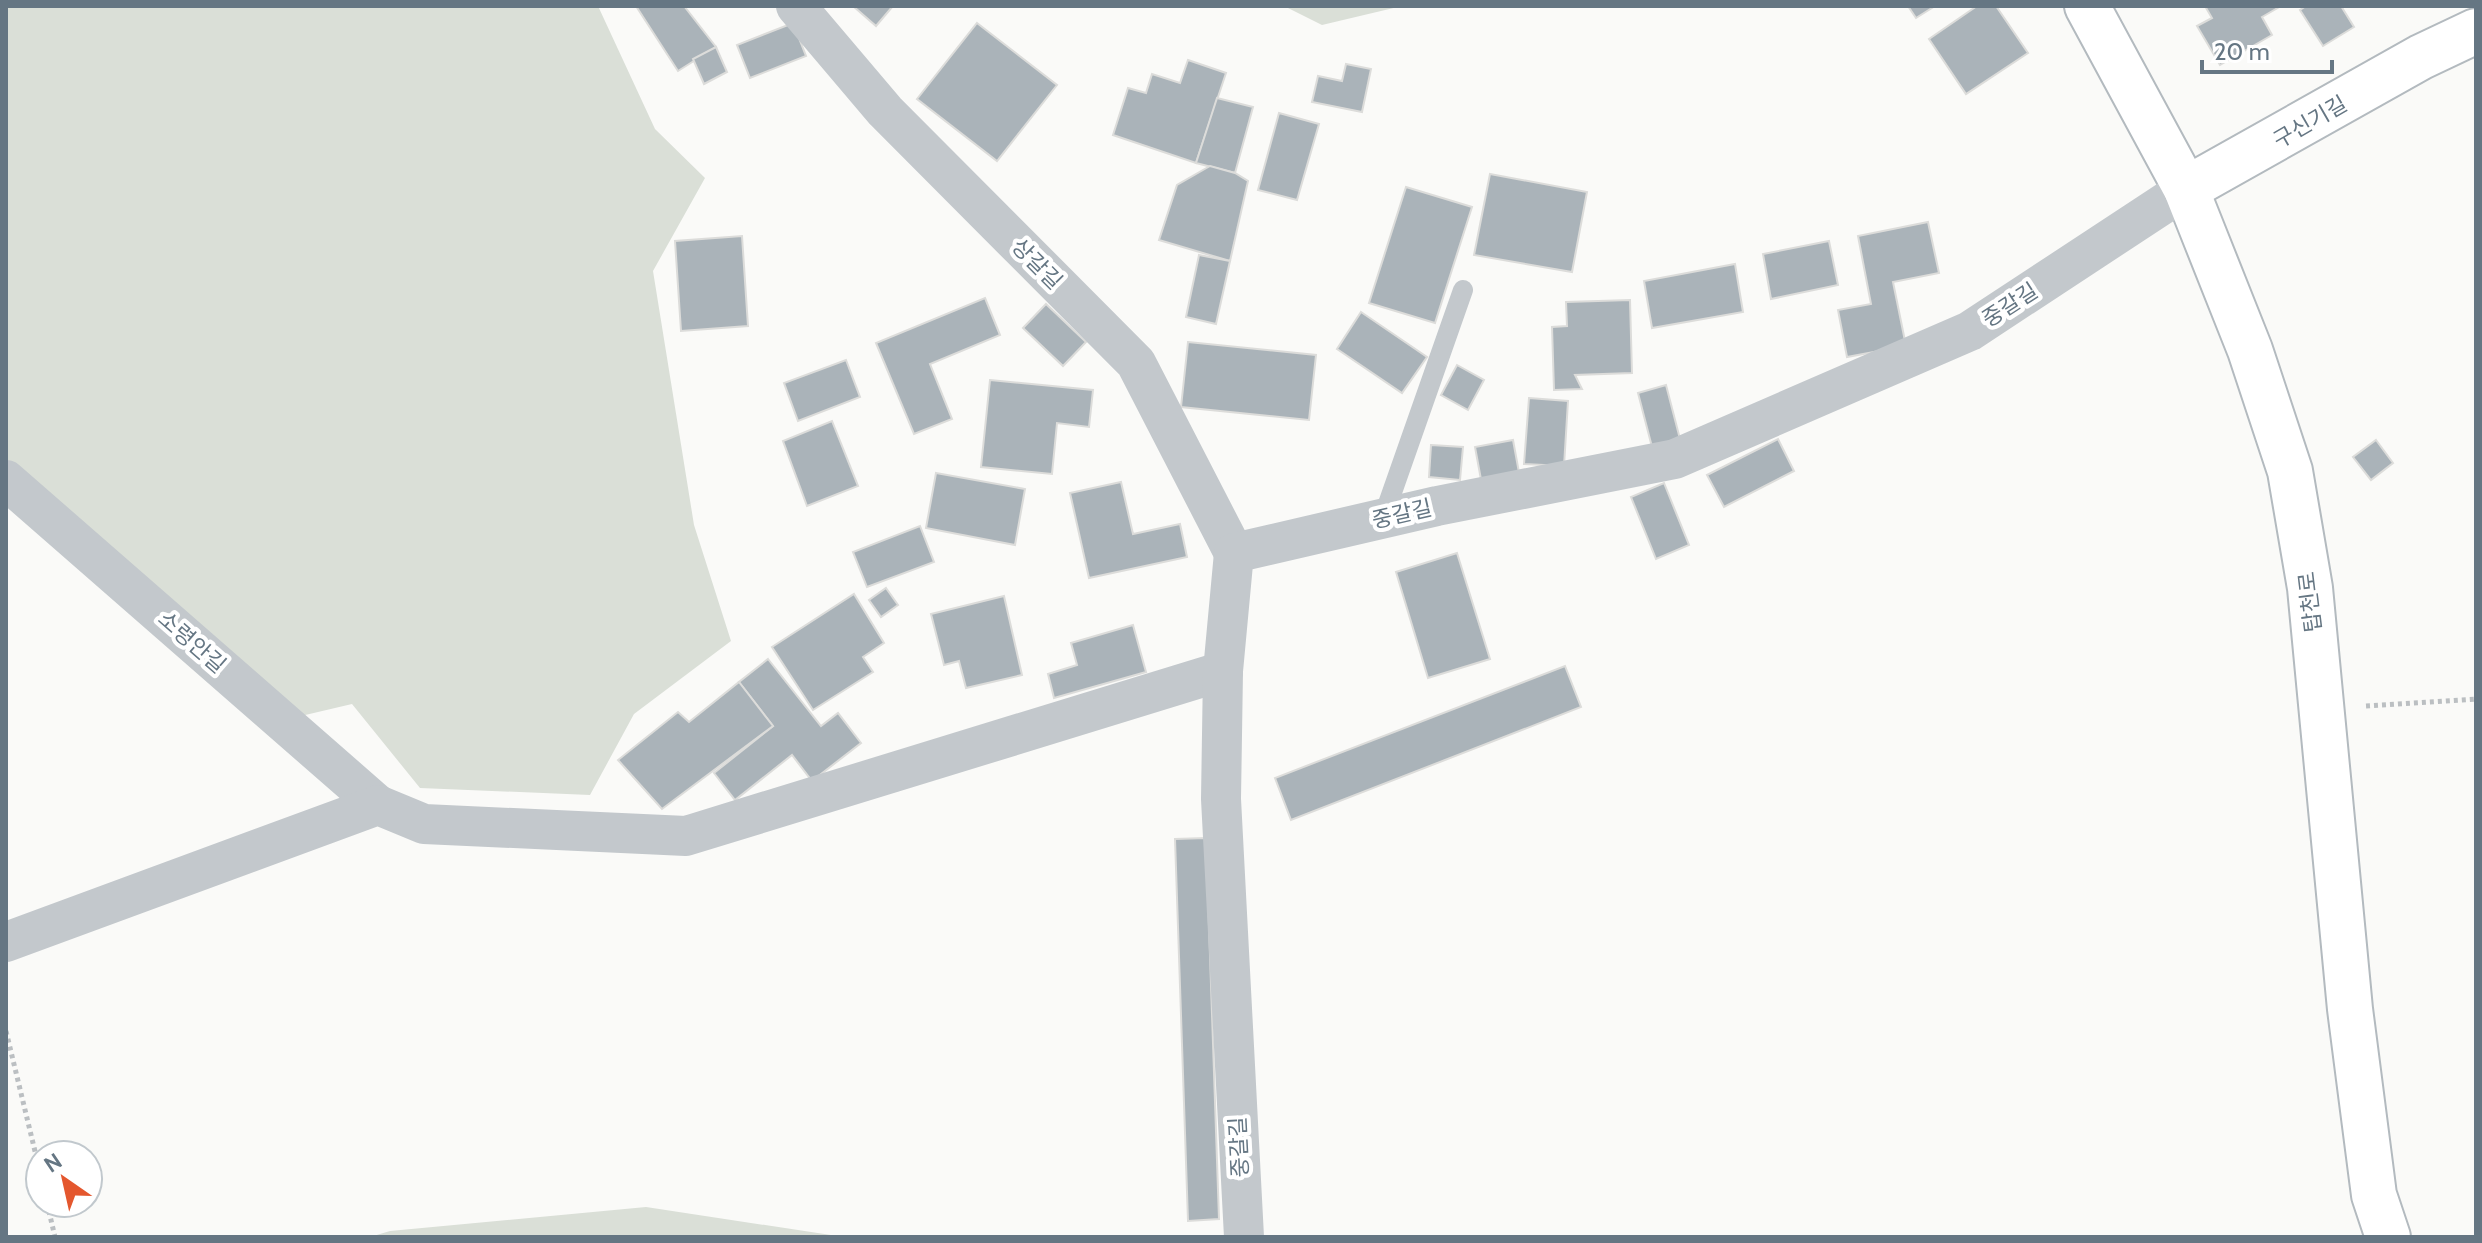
<svg xmlns="http://www.w3.org/2000/svg" width="2482" height="1243" viewBox="0 0 2482 1243" font-family="Cabin,'Noto Sans KR',sans-serif">
	<style>
		.green { fill: #dadfd7 }
		.building { fill: #aab3b9; stroke: #dcdcda; stroke-width: 2 }
		.lines { fill: none; stroke-linecap: round; stroke-linejoin: round }
		.secondary-casing { stroke: #b3babf; stroke-width: 48 }
		.path { stroke: #bbbfc2; stroke-width: 5; stroke-dasharray: 4 4; stroke-linecap: butt }
		.lane { stroke: #c3c8cc; stroke-width: 20 }
		.street { stroke: #c3c8cc; stroke-width: 40 }
		.secondary { stroke: #fff; stroke-width: 44 }
		.labels { text-anchor: middle; dominant-baseline: central; stroke-width: 8; stroke-linejoin: round; paint-order: stroke }
		.street-label { font-size: 22px; fill: #657683; stroke: #fff }
	</style>
	<rect width="100%" height="100%" fill="#fafaf8"/>
	<g class="green">
		<polygon points="6,6 598,6 655,129 705,178 653,271 694,525 731,641 634,714 590,795 420,788 352,704 301,716 6,490"/>
		<polygon points="1284,6 1402,6 1322,25"/>
		<polygon points="646,1207 844,1237 370,1237 390,1231"/>
	</g>
	<g class="building">
		<polygon points="636,6 684,6 716,47 678,71"/>
		<polygon points="853,6 893,6 876,26"/>
		<polygon points="1908,6 1935,6 1916,18"/>
		<polygon points="1977,6 1996,6 2028,53 1966,94 1929,39"/>
		<polygon points="2205,6 2281,6 2262,17 2272,35 2220,65 2197,26 2212,18"/>
		<polygon points="2306,6 2341,6 2354,27 2323,46 2300,10"/>
		<polygon points="793,23 806,56 750,78 737,45"/>
		<polygon points="977,23 1057,85 997,161 917,99"/>
		<polygon points="716,47 727,72 704,84 693,59"/>
		<polygon points="1188,60 1226,73 1196,163 1113,135 1128,88 1146,93 1152,74 1180,83"/>
		<polygon points="1346,64 1371,69 1362,112 1312,102 1318,76 1342,81"/>
		<polygon points="1217,98 1253,107 1235,173 1196,163"/>
		<polygon points="1279,113 1319,124 1297,200 1258,190"/>
		<polygon points="1210,166 1235,173 1248,181 1230,261 1159,240 1177,185"/>
		<polygon points="1490,174 1587,192 1572,272 1474,255"/>
		<polygon points="1406,187 1472,207 1435,323 1369,303"/>
		<polygon points="1928,222 1939,273 1893,282 1906,346 1847,357 1838,310 1871,304 1858,236"/>
		<polygon points="742,236 748,326 681,331 675,241"/>
		<polygon points="1829,241 1838,285 1771,299 1763,254"/>
		<polygon points="1199,255 1230,261 1216,324 1186,317"/>
		<polygon points="1735,264 1743,312 1652,328 1644,281"/>
		<polygon points="985,298 1000,335 930,364 952,419 914,434 876,343"/>
		<polygon points="1630,300 1632,373 1575,375 1582,389 1554,390 1552,327 1567,326 1566,302"/>
		<polygon points="1046,304 1086,342 1063,366 1023,328"/>
		<polygon points="1361,312 1427,357 1402,393 1337,349"/>
		<polygon points="1188,342 1316,355 1309,420 1181,407"/>
		<polygon points="846,360 860,397 798,421 784,383"/>
		<polygon points="1457,365 1484,380 1468,410 1441,395"/>
		<polygon points="990,380 1093,390 1089,427 1057,423 1052,474 981,467"/>
		<polygon points="1666,385 1680,439 1652,447 1638,393"/>
		<polygon points="1529,398 1568,401 1564,466 1524,464"/>
		<polygon points="832,421 858,486 807,506 783,441"/>
		<polygon points="1778,439 1794,471 1724,507 1707,475"/>
		<polygon points="1513,440 1520,478 1482,485 1475,447"/>
		<polygon points="2376,440 2393,463 2371,480 2353,457"/>
		<polygon points="1431,445 1463,447 1460,480 1429,477"/>
		<polygon points="936,473 1025,489 1015,545 926,528"/>
		<polygon points="1121,482 1133,534 1180,524 1187,557 1089,578 1070,493"/>
		<polygon points="1664,483 1689,545 1656,559 1631,497"/>
		<polygon points="920,526 934,562 867,587 853,552"/>
		<polygon points="1457,553 1490,659 1428,678 1396,572"/>
		<polygon points="886,588 898,605 881,617 869,600"/>
		<polygon points="854,594 884,643 863,657 873,672 813,710 772,647"/>
		<polygon points="1004,596 1022,675 966,688 959,661 944,665 931,614"/>
		<polygon points="1133,625 1146,672 1054,698 1048,674 1077,665 1071,643"/>
		<polygon points="768,659 821,726 838,713 861,743 812,781 792,755 735,800 714,773 773,726 739,682"/>
		<polygon points="1565,666 1581,707 1291,820 1275,778"/>
		<polygon points="739,682 773,726 662,809 618,760 678,712 689,722"/>
		<polygon points="1206,838 1219,1219 1188,1221 1175,839"/>
	</g>
	<g class="lines">
		<defs>
			<g id="secondary">
				<polyline points="2087,6 2186,189 2250,350 2290,471 2310,588 2350,1009 2374,1195 2388,1237"/>
				<polyline points="2186,189 2421,57 2476,31"/>
			</g>
		</defs>
		<use href="#secondary" class="secondary-casing"/>
		<g class="path">
			<polyline points="2366,706 2476,699"/>
			<polyline points="6,1031 40,1172"/>
			<polyline points="47,1203 55,1237"/>
		</g>
		<polyline class="lane" points="1383,518 1463,290"/>
		<g class="street">
			<polyline points="796,6 885,111 1136,363 1234,553"/>
			<polyline points="6,480 378,805"/>
			<polyline points="6,942 378,805 424,824 686,836 1223,671"/>
			<polyline points="1244,1237 1221,799 1223,671 1234,553 1437,506 1675,459 1970,331 2186,189"/>
		</g>
		<use href="#secondary" class="secondary"/>
	</g>
	<g class="labels">
		<g class="street-label">
			<text transform="translate(2310 122) rotate(-30)">구신기길</text>
			<text transform="translate(1037 264) rotate(45)">상갈길</text>
			<text transform="translate(2010 305) rotate(-33)">중갈길</text>
			<text transform="translate(1402 514) rotate(-13)">중갈길</text>
			<text transform="translate(2310 602) rotate(-97)">탑천로</text>
			<text transform="translate(192 642) rotate(41)">소령안길</text>
			<text transform="translate(1239 1147) rotate(-93)">중갈길</text>
		</g>
	</g>
	<rect width="2482" height="1243" fill="none" stroke="#657683" stroke-width="16"/>
	<g transform="translate(64 1179) rotate(326)"><circle r="38" fill="#ffffff" stroke="#c1c8cd" stroke-width="2"/>
	<path d="M0-6L14 30L0 20L-14 30Z" fill="#e4572e"/>
	<text y="-12" font-size="22" font-weight="bold" text-anchor="middle" fill="#657683">N</text>
	</g>
	<path d="M2202 60v12h130v-12" fill="none" stroke="#657683" stroke-width="4"/>
	<text x="2214" y="60" font-size="24" fill="#657683" stroke="#ffffff" stroke-width="6" paint-order="stroke">20 m</text>
</svg>
